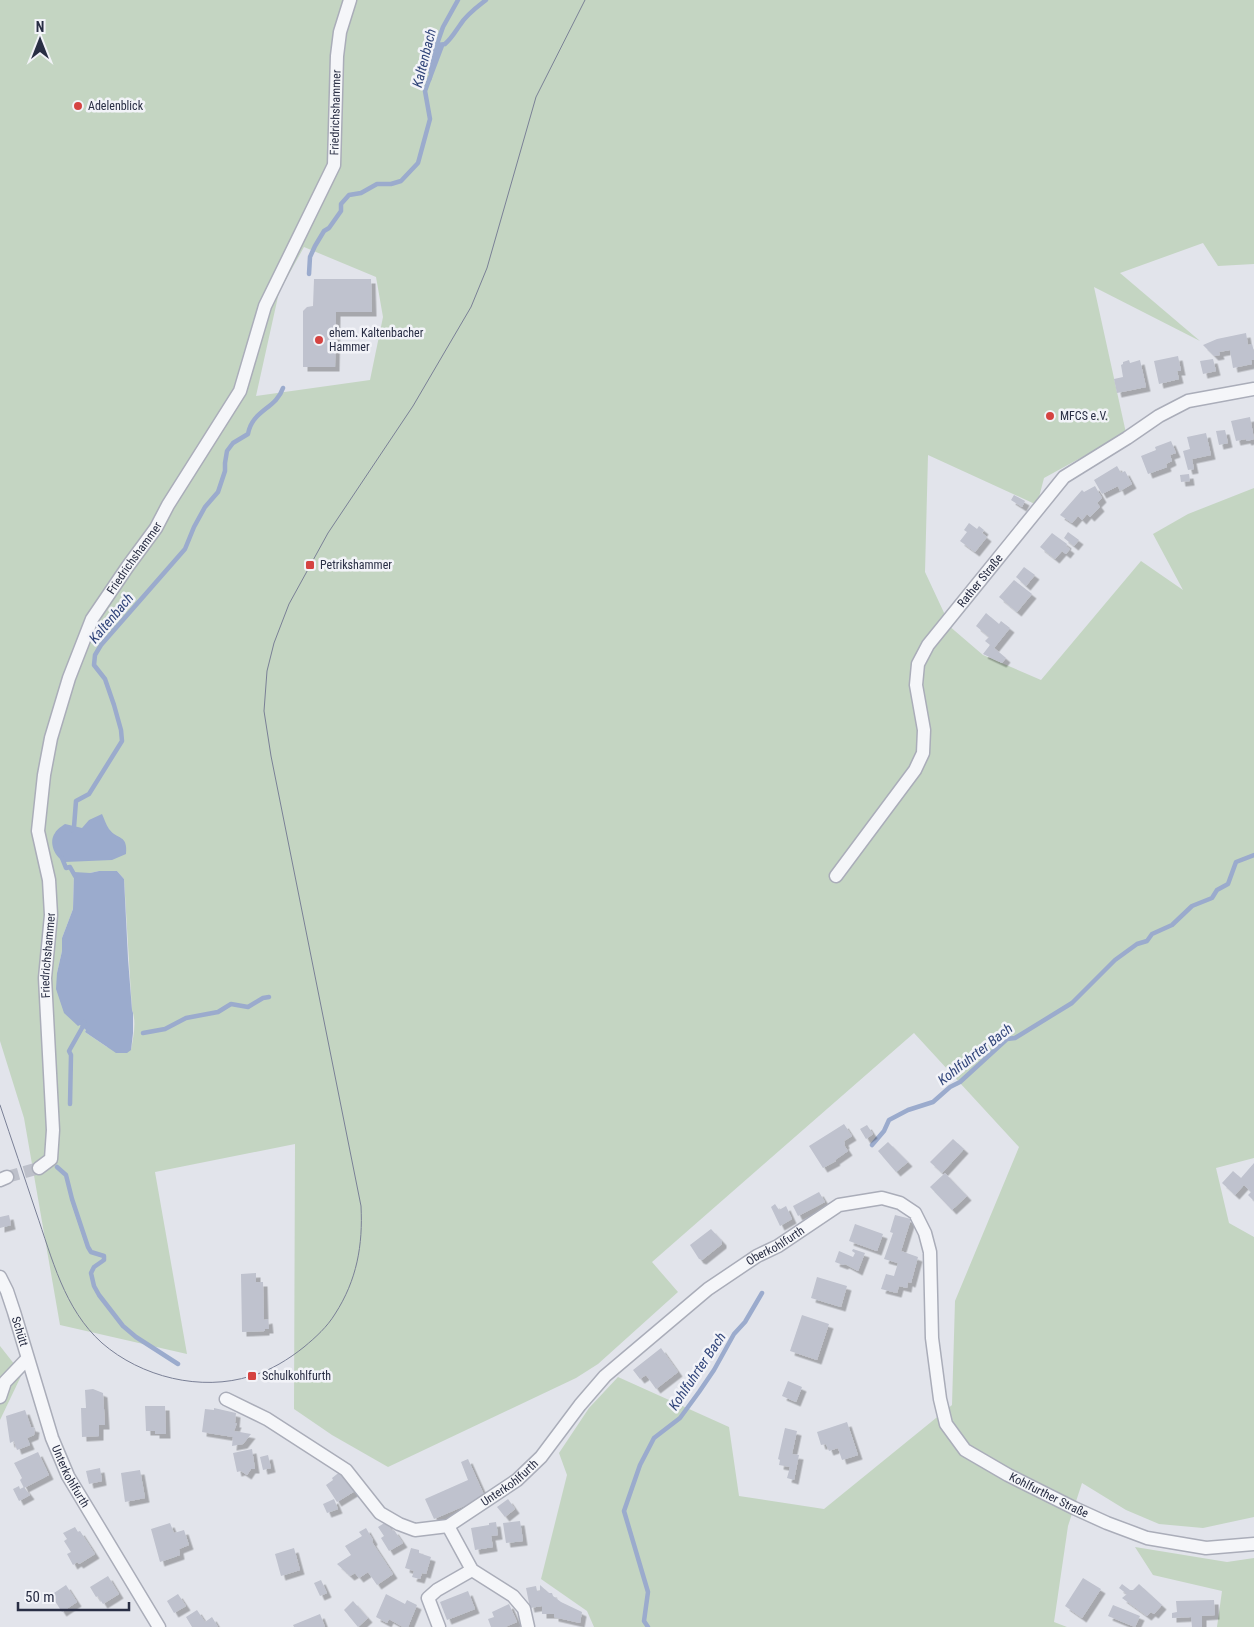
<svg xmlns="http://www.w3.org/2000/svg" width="1254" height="1627" viewBox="0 0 1254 1627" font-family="'Roboto Condensed',sans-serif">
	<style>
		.green { fill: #c4d5c2; fill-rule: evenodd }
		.water { fill: #9babcd }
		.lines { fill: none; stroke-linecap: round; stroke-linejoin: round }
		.stream { stroke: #9babcd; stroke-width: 4.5 }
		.building { fill: #bfc2ce; filter: url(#shadow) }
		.street-tunnel { stroke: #bdc0ca; stroke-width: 12; stroke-dasharray: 12 6; stroke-linecap: butt }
		.street-casing { stroke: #aaadb9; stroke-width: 15 }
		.street { stroke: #f5f6f9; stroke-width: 12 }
		.tram { stroke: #7a8096; stroke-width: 1 }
		.poi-dot { fill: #d54341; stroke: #f2f3f8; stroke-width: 2 }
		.labels { text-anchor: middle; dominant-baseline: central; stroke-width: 5; stroke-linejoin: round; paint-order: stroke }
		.poi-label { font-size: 12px; fill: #292e44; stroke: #f2f3f8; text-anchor: start }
		.street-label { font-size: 12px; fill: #292e44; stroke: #f2f3f8 }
		.water-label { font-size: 14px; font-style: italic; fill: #31457a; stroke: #f2f3f8 }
	</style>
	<defs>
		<filter id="shadow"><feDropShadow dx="4.5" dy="4.5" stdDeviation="0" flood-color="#0004"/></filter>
	</defs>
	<rect width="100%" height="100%" fill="#e2e4eb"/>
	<g class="green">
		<path d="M0 0H1254V264L1218 266 1203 243 1120 273 1200 341 1094 287 1126 433 1044 478 1037 505 928 455 925 572 946 617 948 625 983 655 1041 680 1141 561 1183 590 1153 534 1188 514 1254 488V1158L1216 1168 1229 1223 1254 1237V1517L1203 1528 1159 1524 1126 1510 1082 1483 1068 1526 1054 1622 1067 1627H594L587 1611 541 1579 567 1475 559 1453 589 1408 618 1377 729 1427 739 1496 824 1509 952 1405 955 1301 1019 1147 914 1033 652 1262 678 1292 598 1364 576 1378 388 1467 332 1435 294 1409 295 1144 155 1172 187 1354 60 1325 24 1118 0 1041ZM304 247 376 277 383 317 370 380 256 396 279 292ZM99 871H117L124 879 132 1010C137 1022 133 1038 131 1050L107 1047 85 1032 86 1030 80 1025 57 973 62 951V938L73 909 74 873H90Z"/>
		<polygon points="0,1346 22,1374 0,1420"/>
		<polygon points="1135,1547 1227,1562 1254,1558 1254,1627 1217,1627 1222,1591 1153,1575"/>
	</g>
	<g class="water">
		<polygon points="444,42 445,44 431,81 428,83 429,75 427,65 433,43"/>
		<path d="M102 814C104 818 106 825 109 829 117 840 128 834 126 854L112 860 65 862C55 858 48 842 55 833 57 829 62 826 65 824L82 828 89 820Z"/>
		<polygon points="99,871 117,871 124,879 128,959 132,1010 133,1013 133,1033 131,1050 127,1053 116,1053 85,1032 86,1030 80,1025 78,1026 64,1013 56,989 57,973 62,951 62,938 73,909 74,872 90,873"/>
	</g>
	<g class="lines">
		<g class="stream">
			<path d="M445 44C452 38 455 32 460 25 466 15 477 7 486 0"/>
			<polyline points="436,47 443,27 458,0"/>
			<polyline points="309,274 310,257 315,246 324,231 329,228 341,211 341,204 349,195 361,193 377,184 391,184 401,181 418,163 430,119 425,91 430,77"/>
			<path d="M72 830 74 827 76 801 89 794 122 741 121 730 114 705 105 679 94 665 95 655 101 645 185 549 194 527 205 507 218 492 225 471V463L227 451 233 443 248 434C252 410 276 409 283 388"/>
			<polyline points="62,858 66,868 70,867 75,876"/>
			<polyline points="143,1033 165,1029 186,1018 218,1012 231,1004 248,1007 263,998 269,997"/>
			<polyline points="70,1104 71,1055 69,1051 82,1028 84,1022"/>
			<polyline points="872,1145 884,1131 889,1120 908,1110 933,1102 950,1087 960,1082 1007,1039 1015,1038 1072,1003 1115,960 1137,944 1147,941 1152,934 1172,925 1192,906 1212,898 1217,890 1228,884 1236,862 1254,855"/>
			<polyline points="57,1167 66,1175 72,1199 88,1247 91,1252 104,1256 104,1260 94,1267 91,1273 94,1286 99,1295 123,1326 136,1337 178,1364"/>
			<polyline points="648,1627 644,1621 648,1592 624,1511 640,1465 654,1438 680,1418 699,1392 714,1370 734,1334 745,1322 762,1293"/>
		</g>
	</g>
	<g class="building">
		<polygon points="314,279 371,279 372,312 336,312 335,367 303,367 303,311 307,307 313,306"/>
		<polygon points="1246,333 1248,345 1252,344 1254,352 1254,360 1251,360 1252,364 1233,368 1230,350 1219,352 1220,355 1214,356 1203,345 1217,339"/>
		<polygon points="1178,356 1181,371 1177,371 1179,379 1159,384 1154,361"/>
		<polygon points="1213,359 1216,371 1203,374 1200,361"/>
		<polygon points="1129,360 1130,363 1140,360 1146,387 1117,393 1114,379 1123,377 1121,365 1123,364 1123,362"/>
		<polygon points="1250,417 1254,439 1247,441 1246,439 1236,441 1231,421"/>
		<polygon points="1225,430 1228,443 1219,445 1216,431"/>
		<polygon points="1206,433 1211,455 1192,459 1194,469 1188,470 1183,451 1190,449 1187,437"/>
		<polygon points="1171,441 1176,453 1170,455 1172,461 1166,464 1167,467 1148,474 1141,456 1156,450 1155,447"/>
		<polygon points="1117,466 1121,473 1125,471 1132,484 1120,491 1118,486 1102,494 1094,480"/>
		<polygon points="1189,474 1190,481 1181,482 1180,475"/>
		<polygon points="1095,486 1102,498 1097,503 1100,507 1090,517 1087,514 1082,520 1078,516 1072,523 1060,515 1082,490 1084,492"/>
		<polygon points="1014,495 1025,501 1022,507 1011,500"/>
		<polygon points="969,523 977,529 979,526 984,530 982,533 987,537 975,552 960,541 967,532 964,530"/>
		<polygon points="1068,532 1079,540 1074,546 1064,538"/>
		<polygon points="1052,533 1067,544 1066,546 1070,549 1066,554 1062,551 1055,559 1040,547"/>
		<polygon points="1024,567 1035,575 1026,586 1016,577"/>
		<polygon points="1014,580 1032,594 1017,612 999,597"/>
		<polygon points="986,613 999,624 1001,621 1010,628 994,648 1006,658 1002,663 983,654 990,645 985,641 989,637 976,626"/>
		<polygon points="844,1124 852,1136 844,1141 845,1144 844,1145 848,1151 835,1160 836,1161 823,1168 809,1146"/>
		<polygon points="867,1125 873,1134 866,1139 860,1129"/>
		<polygon points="953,1139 964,1149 942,1173 930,1162"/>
		<polygon points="888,1142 908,1162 896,1172 878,1151"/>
		<polygon points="1254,1163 1254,1201 1248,1195 1251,1192 1244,1185 1235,1195 1222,1183 1233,1171 1241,1178"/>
		<polygon points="945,1173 967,1196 952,1210 930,1187"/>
		<polygon points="819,1192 825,1202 798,1216 793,1206"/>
		<polygon points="775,1204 779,1210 786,1206 792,1219 780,1226 771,1207"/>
		<polygon points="9,1215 11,1225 0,1228 0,1217"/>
		<polygon points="895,1215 911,1219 901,1251 918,1257 911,1283 908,1282 907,1288 899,1286 897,1293 881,1289 886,1274 894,1276 898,1263 884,1259 893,1233 890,1232"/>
		<polygon points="855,1224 883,1234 877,1251 849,1241"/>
		<polygon points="711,1229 722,1241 722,1244 702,1260 699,1259 690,1245"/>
		<polygon points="853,1249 865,1253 858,1271 845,1264 843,1265 835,1262 839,1251 853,1257 855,1253 852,1251"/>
		<polygon points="256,1273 256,1282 263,1282 264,1320 268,1319 269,1329 265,1329 265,1331 242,1332 241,1274"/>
		<polygon points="817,1277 847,1286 841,1307 811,1298"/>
		<polygon points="802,1315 829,1324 817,1360 790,1351"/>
		<polygon points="661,1348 678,1372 656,1389 646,1375 640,1379 633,1370"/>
		<polygon points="788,1381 802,1387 796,1402 782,1396"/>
		<polygon points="93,1389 103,1393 105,1425 99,1425 99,1436 82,1437 81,1408 86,1408 85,1390"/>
		<polygon points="145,1406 165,1406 166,1434 155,1434 155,1431 146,1431"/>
		<polygon points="214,1408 236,1413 235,1423 237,1423 234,1431 251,1434 243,1444 232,1446 233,1437 202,1432 205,1409 214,1410"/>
		<polygon points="25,1410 31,1427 35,1428 34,1435 27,1438 30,1445 17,1450 14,1441 10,1443 6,1416"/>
		<polygon points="847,1422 858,1455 842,1460 838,1448 829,1451 826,1444 821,1445 817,1432"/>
		<polygon points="785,1428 797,1431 792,1454 799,1455 794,1480 787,1478 790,1467 779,1465 780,1460 778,1459"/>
		<polygon points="252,1449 255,1469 251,1469 247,1475 241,1471 237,1472 233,1453"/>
		<polygon points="38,1452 49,1475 24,1488 20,1480 22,1478 14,1463"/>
		<polygon points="268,1455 271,1468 263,1470 260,1457"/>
		<polygon points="468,1459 485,1497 434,1519 425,1499 468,1480 461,1462"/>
		<polygon points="100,1468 102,1481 89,1484 86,1471"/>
		<polygon points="140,1470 145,1498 125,1502 121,1473"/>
		<polygon points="341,1471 355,1491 337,1502 326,1485 333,1480 332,1478"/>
		<polygon points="19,1486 20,1489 24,1487 30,1495 19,1501 13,1489"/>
		<polygon points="334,1499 338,1509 327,1513 323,1504"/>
		<polygon points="508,1499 515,1509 505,1517 497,1507"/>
		<polygon points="520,1521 523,1541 506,1543 503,1523"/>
		<polygon points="386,1522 392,1531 394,1530 403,1543 389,1551 381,1538 384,1536 378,1527"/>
		<polygon points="496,1522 498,1535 491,1536 493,1547 475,1550 471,1528 489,1525 489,1523"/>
		<polygon points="170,1523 174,1533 184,1530 189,1545 179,1549 180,1555 160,1562 151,1529"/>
		<polygon points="75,1527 78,1532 80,1531 95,1554 79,1564 77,1562 73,1565 67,1554 71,1552 64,1541 67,1539 63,1533"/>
		<polygon points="366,1528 373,1540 372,1542 393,1574 377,1585 368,1572 359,1578 355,1573 350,1576 337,1564 351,1555 345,1546 362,1536 359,1532"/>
		<polygon points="294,1548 300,1570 281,1576 275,1554"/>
		<polygon points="411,1548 419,1550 419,1553 431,1557 426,1574 422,1573 420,1579 412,1577 414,1571 405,1568"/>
		<polygon points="108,1576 119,1594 103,1604 98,1596 96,1597 90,1587"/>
		<polygon points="1083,1578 1101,1589 1082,1618 1065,1606"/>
		<polygon points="321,1580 327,1593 320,1596 314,1583"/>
		<polygon points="1122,1584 1130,1590 1133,1590 1139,1584 1162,1605 1154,1614 1151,1612 1147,1616 1122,1598 1127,1594 1119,1588"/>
		<polygon points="66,1585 77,1602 62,1612 51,1595"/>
		<polygon points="540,1585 549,1593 552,1593 553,1596 561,1602 582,1612 580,1623 554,1617 554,1614 542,1614 542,1606 530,1608 526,1588 536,1586 537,1591 540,1591"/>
		<polygon points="468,1591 475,1609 447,1620 440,1602"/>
		<polygon points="178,1594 186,1606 174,1613 167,1601"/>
		<polygon points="386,1594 405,1604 407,1600 417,1605 408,1627 403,1627 389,1619 387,1623 376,1617"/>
		<polygon points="1214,1600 1215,1615 1202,1616 1202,1627 1192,1627 1191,1617 1172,1618 1172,1613 1177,1612 1176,1601"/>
		<polygon points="353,1601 368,1618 358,1627 344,1610"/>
		<polygon points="509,1604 517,1622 505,1627 491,1627 488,1619 494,1617 492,1612"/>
		<polygon points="1113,1605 1140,1616 1135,1627 1108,1616"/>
		<polygon points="197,1610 205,1622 212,1617 218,1627 192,1627 186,1617"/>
		<polygon points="320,1614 325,1627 294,1627 293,1625"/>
	</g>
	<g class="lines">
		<polyline class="street-tunnel" points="7,1177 39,1168"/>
		<defs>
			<g id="street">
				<path id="s1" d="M836 876 915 770 923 753 924 730 916 685 918 664 928 645 1064 477 1127 438 1159 416 1188 401 1254 389"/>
				<path id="s2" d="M39 1168 51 1159 53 1130 45 978 51 915 49 880 38 831 44 775 51 738 69 678 92 619 128 566 156 528 168 505 240 391 265 306 334 165 337 56 340 32 350 0"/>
				<polyline points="0,1180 7,1177"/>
				<path id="s3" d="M0 1277 7 1291 14 1312 52 1438 68 1476 159 1627"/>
				<polyline points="0,1397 5,1382 27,1359"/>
				<path id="s4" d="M226 1399 267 1419 346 1470 380 1513 399 1524 415 1530 448 1526 517 1480 541 1457 580 1405 605 1376 708 1289 757 1256 778 1246 839 1205 882 1198 900 1203 915 1213 925 1233 930 1252 932 1338 940 1399 946 1424 965 1450 1008 1475 1074 1508 1107 1523 1147 1538 1206 1548 1254 1544"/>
				<polyline points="448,1526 472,1570 513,1596 524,1609 528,1627"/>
				<polyline points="439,1627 428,1598 437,1590 472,1570"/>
			</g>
		</defs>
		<use href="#street" class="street-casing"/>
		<use href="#street" class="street"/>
		<path class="tram" d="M0 1105C12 1141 24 1176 36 1212 52 1258 64 1309 102 1343 141 1377 201 1392 251 1376 270 1371 289 1359 304 1347 316 1337 327 1327 335 1314 357 1280 363 1245 361 1206L271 756 264 711 267 671 274 643 289 604 328 533 413 406 471 307 487 268 536 97 585 0"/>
	</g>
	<g class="poi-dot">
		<circle cx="78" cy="106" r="5"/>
		<circle cx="319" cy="340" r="5"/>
		<circle cx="1050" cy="416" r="5"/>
		<rect x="305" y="560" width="10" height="10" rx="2.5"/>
		<rect x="247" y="1371" width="10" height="10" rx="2.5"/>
	</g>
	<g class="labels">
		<g class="poi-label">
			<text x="88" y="106">Adelenblick</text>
			<text x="329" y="333">ehem. Kaltenbacher<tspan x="329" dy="14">Hammer</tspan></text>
			<text x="1060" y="416">MFCS e.V.</text>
			<text x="320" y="565">Petrikshammer</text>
			<text x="262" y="1376">Schulkohlfurth</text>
		</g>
		<g class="street-label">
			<text stroke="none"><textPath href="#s2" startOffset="1135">Friedrichshammer</textPath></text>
			<text stroke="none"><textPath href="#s2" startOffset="639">Friedrichshammer</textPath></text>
			<text stroke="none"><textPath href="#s1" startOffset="345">Rather Straße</textPath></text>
			<text stroke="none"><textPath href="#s2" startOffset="219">Friedrichshammer</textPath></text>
			<text stroke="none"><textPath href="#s4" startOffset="701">Oberkohlfurth</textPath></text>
			<text stroke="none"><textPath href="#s3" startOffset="58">Schütt</textPath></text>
			<text stroke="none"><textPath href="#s3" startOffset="212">Unterkohlfurth</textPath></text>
			<text stroke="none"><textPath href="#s4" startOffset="342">Unterkohlfurth</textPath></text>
			<text stroke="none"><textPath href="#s4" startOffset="1200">Kohlfurther Straße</textPath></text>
		</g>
		<g class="water-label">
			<text transform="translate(424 58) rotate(-76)">Kaltenbach</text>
			<text transform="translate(111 618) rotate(-50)">Kaltenbach</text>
			<text transform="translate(975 1054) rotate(-38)">Kohlfuhrter Bach</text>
			<text transform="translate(697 1371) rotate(-56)">Kohlfuhrter Bach</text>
		</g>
	</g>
	<g transform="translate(40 40)" stroke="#f2f3f8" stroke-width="4" paint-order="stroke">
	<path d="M0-4L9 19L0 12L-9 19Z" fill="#292e44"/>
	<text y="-8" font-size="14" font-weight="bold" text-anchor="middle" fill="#292e44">N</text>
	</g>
	<path d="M18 1602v8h111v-8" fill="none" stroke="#292e44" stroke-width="2.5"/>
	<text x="25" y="1602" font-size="15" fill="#292e44" stroke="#f2f3f8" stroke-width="4" paint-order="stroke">50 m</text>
</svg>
